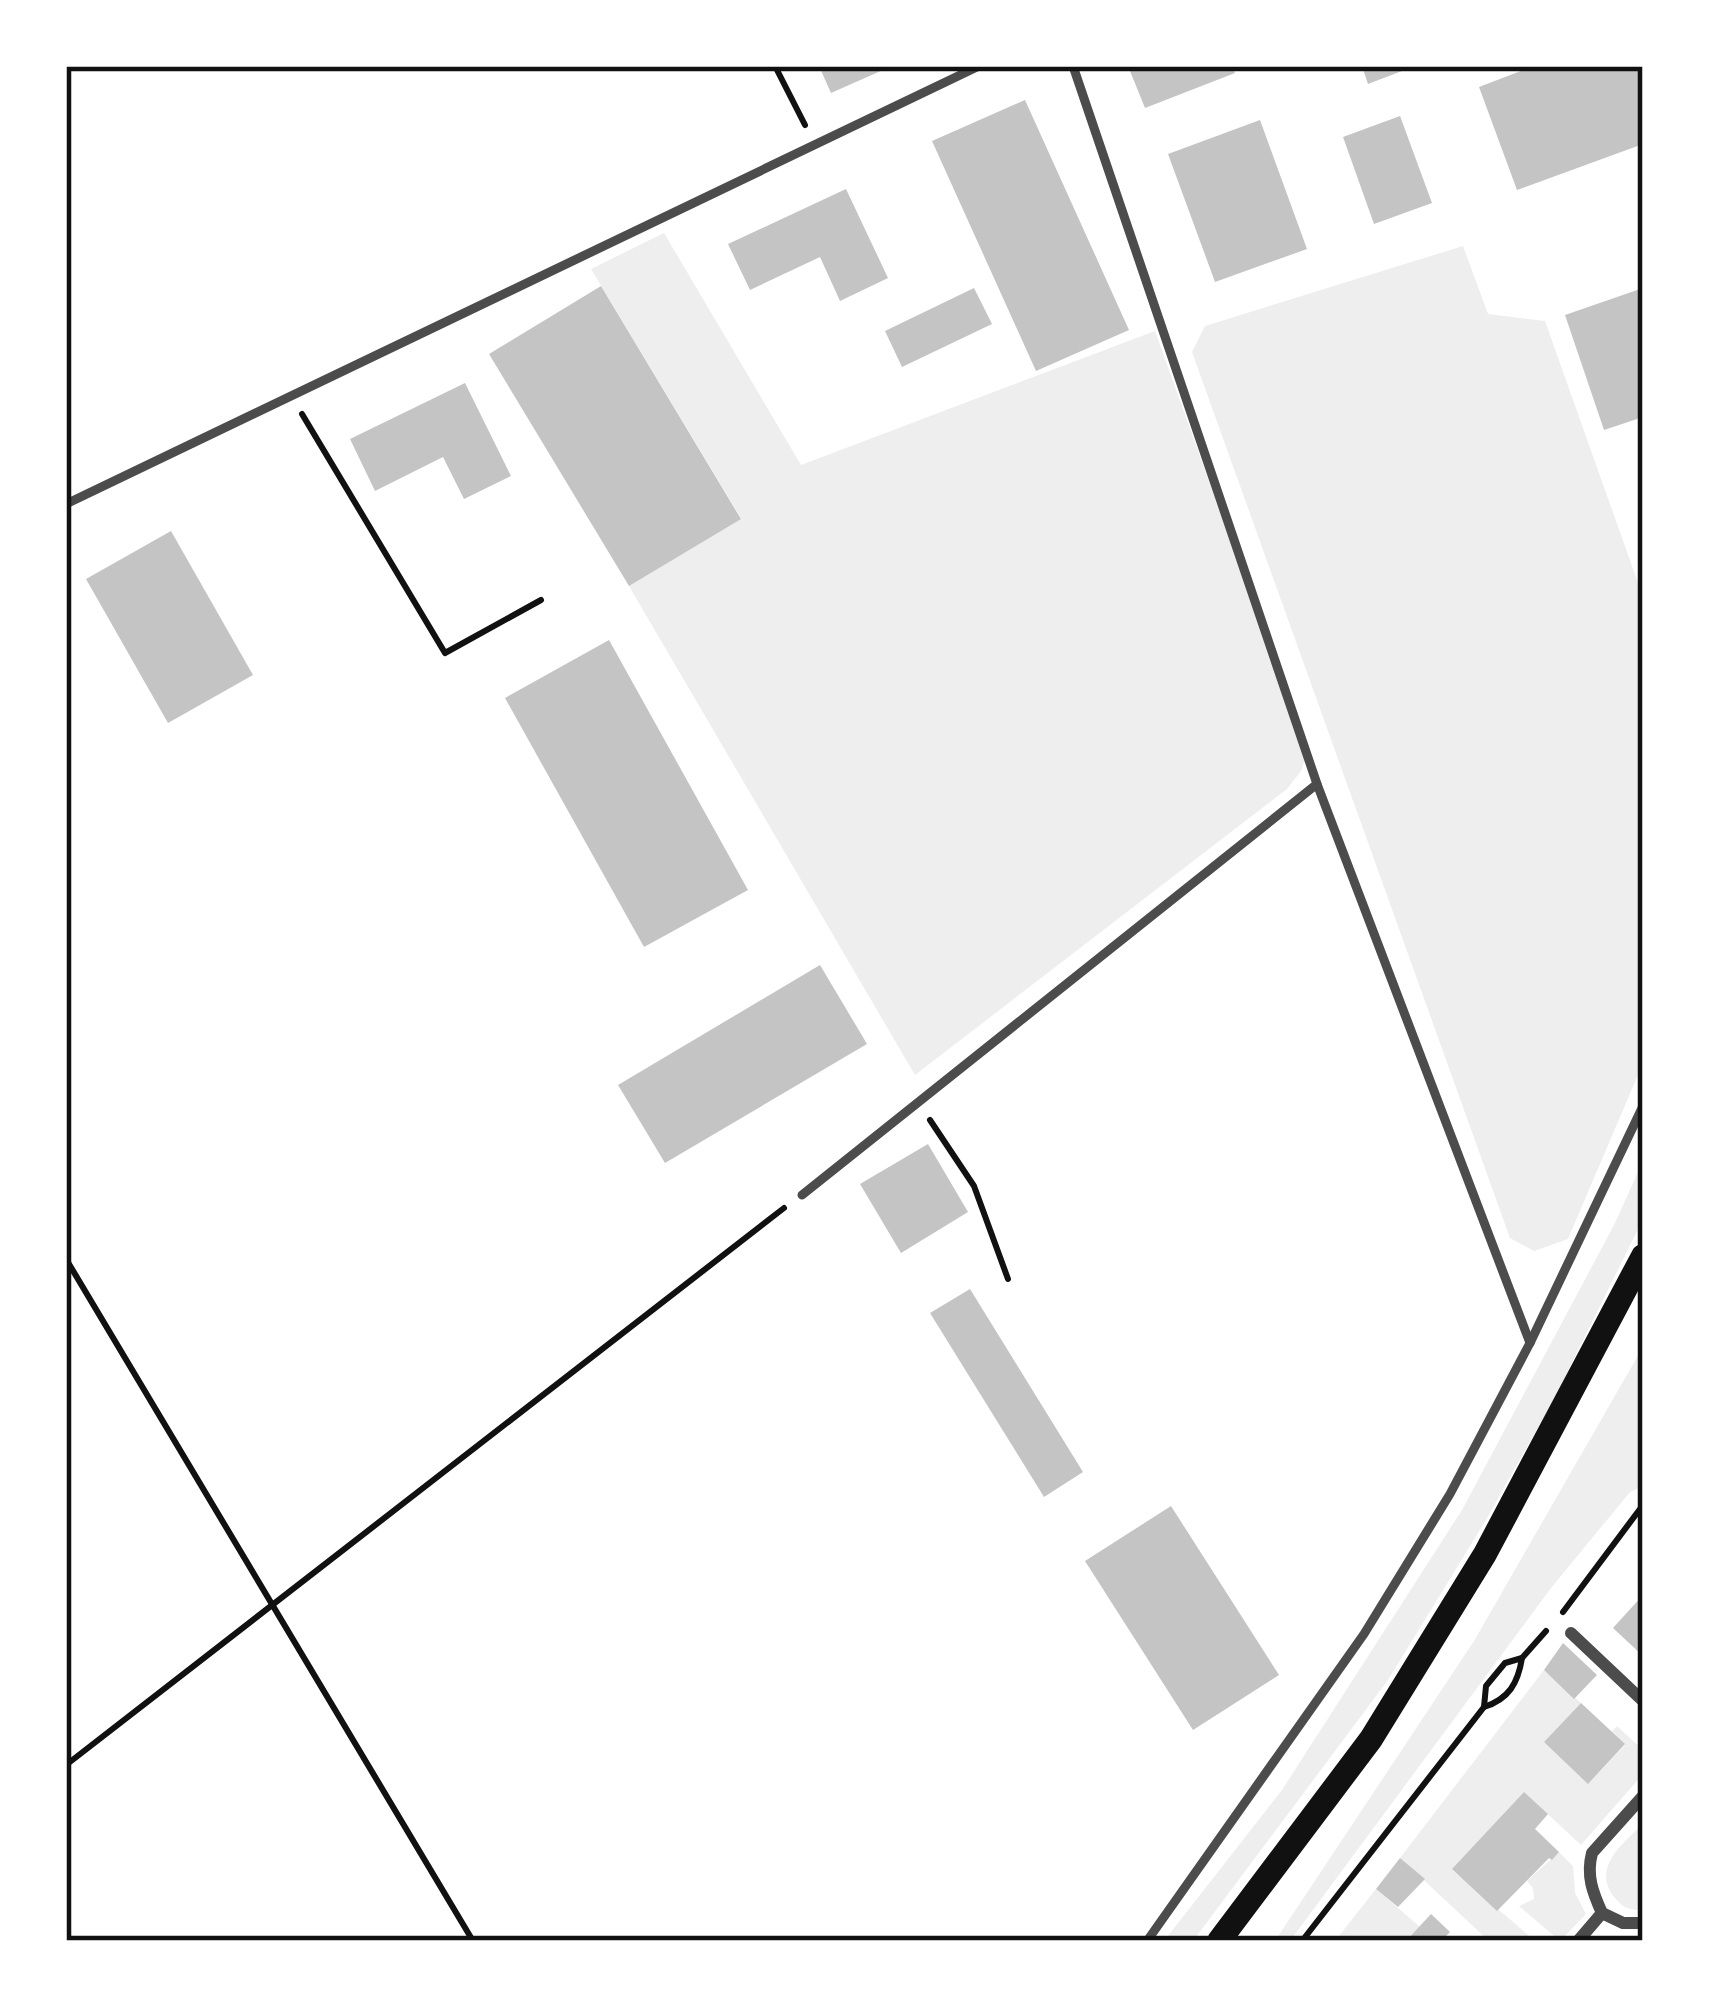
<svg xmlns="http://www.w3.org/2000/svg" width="1709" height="2007" viewBox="0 0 1709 2007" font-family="Lato,sans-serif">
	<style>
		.green { fill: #eee }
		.building { fill: #c4c4c4 }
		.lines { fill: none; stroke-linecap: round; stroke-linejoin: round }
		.path { stroke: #111; stroke-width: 6 }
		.service { stroke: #4c4c4c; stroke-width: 9 }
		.minor { stroke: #4c4c4c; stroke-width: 12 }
		.secondary { stroke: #111; stroke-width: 24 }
		.neatline { fill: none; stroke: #111; stroke-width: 4.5 }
	</style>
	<rect width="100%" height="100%" fill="#fff"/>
	<g class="green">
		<polygon points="664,233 801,465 1155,331 1307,754 1301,771 1287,789 915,1075 629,586 741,518 591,269"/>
		<polygon points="1463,246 1488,314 1545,321 1643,597 1643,1063 1568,1239 1534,1251 1510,1238 1192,352 1205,326"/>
		<polygon points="1643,1161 1643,1219 1554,1399 1486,1520 1388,1680 1193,1941 1164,1941 1282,1790 1462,1510 1614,1225"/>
		<polygon points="1643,1347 1643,1486 1630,1492 1551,1588 1290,1941 1275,1941 1474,1641"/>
		<polygon points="1544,1670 1581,1703 1544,1742 1589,1783 1625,1745 1612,1731 1617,1726 1643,1750 1643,1774 1581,1845 1524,1792 1453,1870 1535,1941 1489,1941 1400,1858"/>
		<path d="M1643 1824V1910C1631 1910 1624 1909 1616 1899 1590 1869 1622 1844 1643 1824Z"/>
		<polygon points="1559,1852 1573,1866 1575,1893 1586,1914 1560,1941 1519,1906 1534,1899 1533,1888 1527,1881"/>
		<polygon points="1376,1889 1420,1927 1406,1941 1335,1941"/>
	</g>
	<g class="building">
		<polygon points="819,66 892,66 831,93"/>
		<polygon points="1128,66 1232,66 1235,73 1145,108"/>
		<polygon points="1362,66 1400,66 1402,71 1368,84"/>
		<polygon points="1534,66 1643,66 1643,144 1517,190 1479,87"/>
		<polygon points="1025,100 1129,330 1036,371 932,141"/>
		<polygon points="1400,116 1432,203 1374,224 1343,137"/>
		<polygon points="1260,120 1307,249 1215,282 1168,154"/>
		<polygon points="846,189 888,278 840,301 820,257 750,290 728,244"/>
		<polygon points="601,286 741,519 629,586 489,354"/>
		<polygon points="974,288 992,324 902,367 885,331"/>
		<polygon points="1643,288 1643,417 1604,430 1565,315"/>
		<polygon points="465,383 511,476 464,499 443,457 375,491 350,439"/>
		<polygon points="171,531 253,675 168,723 86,579"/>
		<polygon points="609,640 748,890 644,947 505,698"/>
		<polygon points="820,965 867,1044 665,1163 618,1085"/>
		<polygon points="928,1144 968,1212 901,1253 860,1184"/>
		<polygon points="970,1289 1083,1472 1044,1497 930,1313"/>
		<polygon points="1171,1506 1279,1675 1193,1730 1085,1561"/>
		<polygon points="1643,1595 1643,1656 1613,1628"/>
		<polygon points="1563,1643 1597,1675 1574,1699 1544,1670"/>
		<polygon points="1581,1703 1625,1744 1588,1784 1544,1742"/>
		<polygon points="1524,1792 1548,1814 1535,1829 1559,1852 1552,1860 1549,1858 1497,1911 1452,1869"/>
		<polygon points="1400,1858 1425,1879 1398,1907 1376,1889"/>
		<polygon points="1431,1914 1450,1932 1444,1938 1447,1941 1406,1941"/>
	</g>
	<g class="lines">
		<g class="path">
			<polyline points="775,66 805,125"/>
			<polyline points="302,414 445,653 541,600"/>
			<polyline points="930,1120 974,1186 1008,1279"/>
			<polyline points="66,1259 473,1941"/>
			<polyline points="1563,1612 1643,1505"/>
			<path d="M1484 1707C1509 1699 1518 1683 1522 1658"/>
			<polyline points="66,1765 784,1208"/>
			<polyline points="1302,1941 1484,1707 1486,1686 1505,1663 1522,1658 1546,1631"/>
		</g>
		<g class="service">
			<polyline points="1073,66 1317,784 1530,1343"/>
			<polyline points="66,504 979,66"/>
			<polyline points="802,1195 1317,784"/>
			<polyline points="1147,1941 1364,1634 1450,1494 1530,1343 1643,1106"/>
		</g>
		<g class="minor">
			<polyline points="1571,1633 1643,1701"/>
			<path d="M1643 1796 1592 1853C1586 1876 1593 1893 1602 1913L1623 1923H1643"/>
			<polyline points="1578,1941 1602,1913"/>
		</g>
		<polyline class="secondary" points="1219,1941 1371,1739 1485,1554 1643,1256"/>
	</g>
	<rect width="1709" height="2007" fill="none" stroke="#ffffff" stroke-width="138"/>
	<rect x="69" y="69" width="1571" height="1869" class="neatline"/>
</svg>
